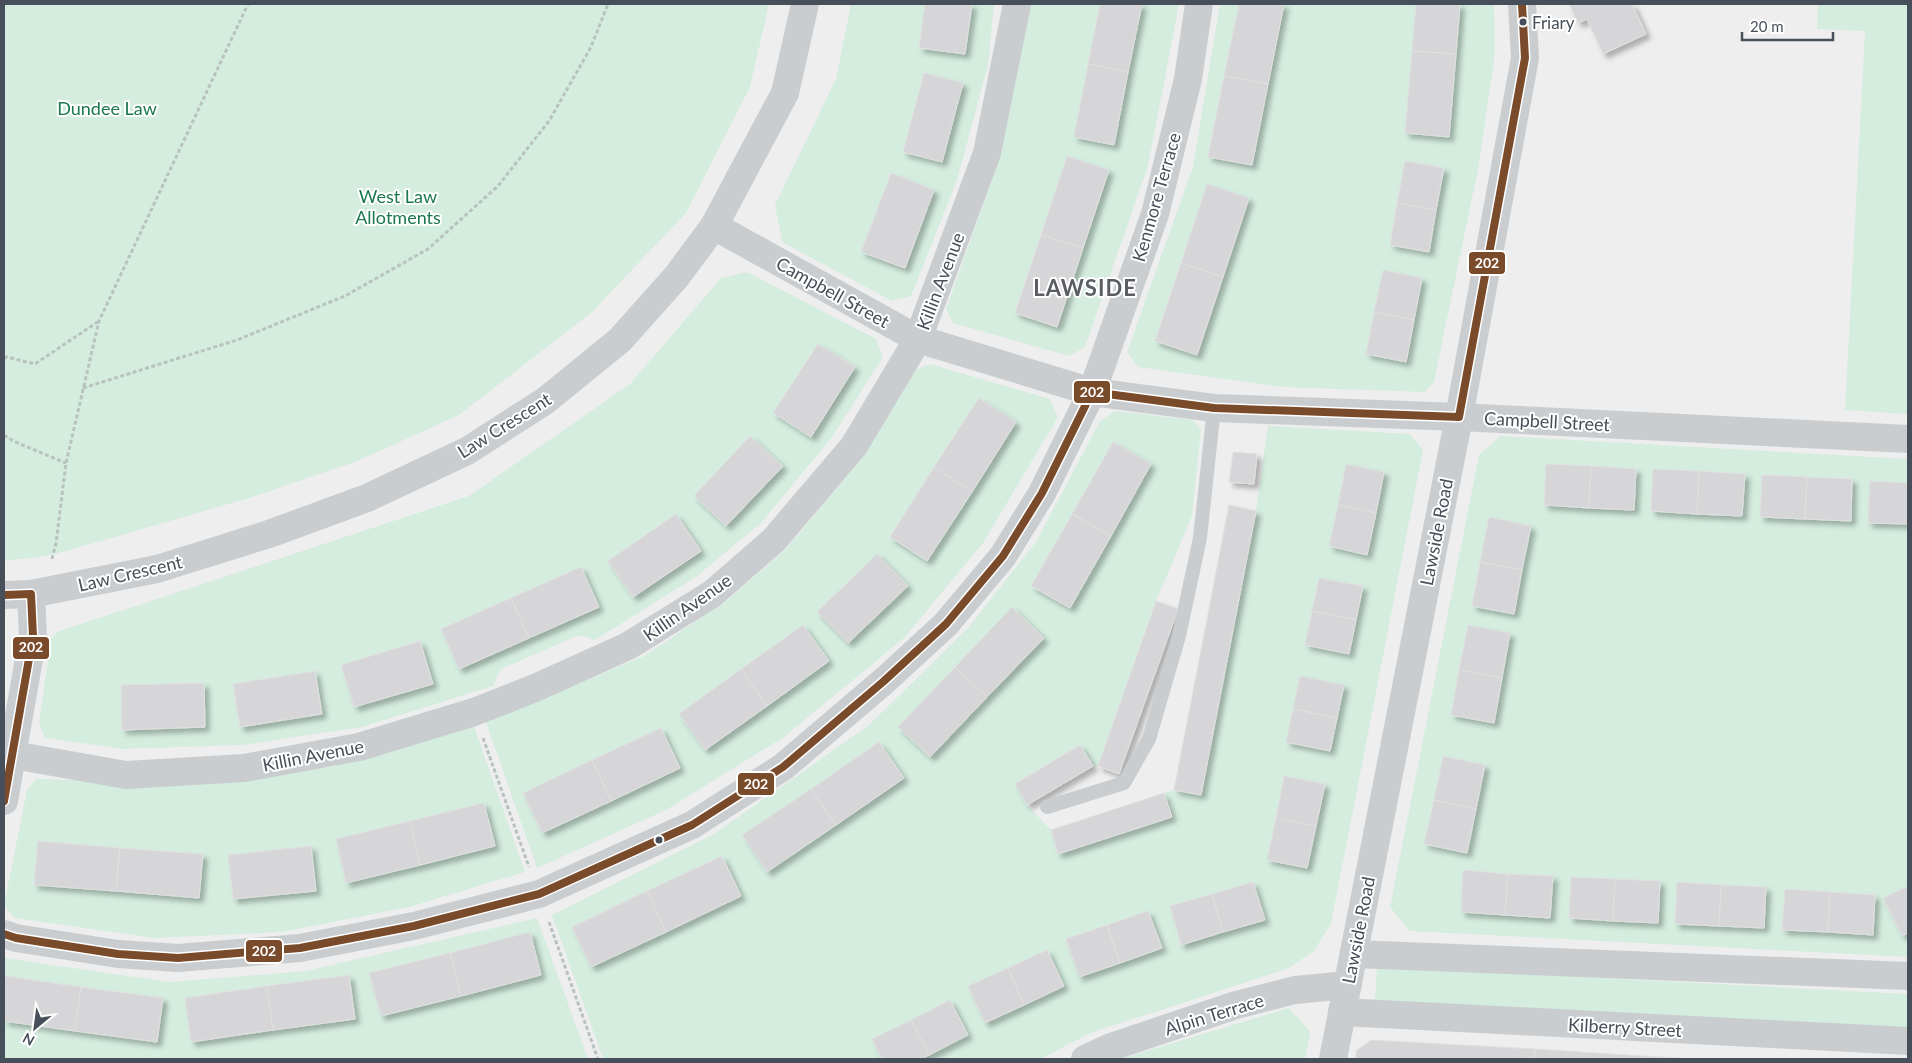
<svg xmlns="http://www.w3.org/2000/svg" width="1912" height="1063" viewBox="0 0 1912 1063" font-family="Lato,sans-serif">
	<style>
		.green { fill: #d4eddf }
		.building { fill: #d6d6d8; stroke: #e0e0e1; filter: url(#shadow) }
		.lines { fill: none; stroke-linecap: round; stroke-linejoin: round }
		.path { stroke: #b8c3c0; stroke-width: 3; stroke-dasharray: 4 2.5; stroke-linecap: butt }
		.service { stroke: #cacdcf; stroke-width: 14 }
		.minor { stroke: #cacdcf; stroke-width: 28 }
		.tertiary { stroke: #cacdcf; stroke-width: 28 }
		.bus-1-casing { stroke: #fff; stroke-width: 11 }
		.bus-1 { stroke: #7a4b2a; stroke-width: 8 }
		.bus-dot { fill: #47505a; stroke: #fff; stroke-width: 2 }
		.labels { text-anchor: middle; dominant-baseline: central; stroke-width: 4; stroke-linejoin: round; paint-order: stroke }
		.bus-label { font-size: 17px; fill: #47505a; stroke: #fff; text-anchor: start }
		.park-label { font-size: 18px; fill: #1b774d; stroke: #fff }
		.street-label { font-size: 18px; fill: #47505a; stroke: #fff }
		.district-label { font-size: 22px; font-weight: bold; letter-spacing: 1px; fill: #5a5d62; stroke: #fff }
		.line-badge { stroke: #fff; stroke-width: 2 }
		.badge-label { font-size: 14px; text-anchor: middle; font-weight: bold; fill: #fff }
	</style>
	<defs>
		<filter id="shadow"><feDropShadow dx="4.5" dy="4.5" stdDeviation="2.5" flood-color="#0004"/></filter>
	</defs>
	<rect width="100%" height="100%" fill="#efeeee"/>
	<g class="green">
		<polygon points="4,4 769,4 750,87 686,213 591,313 459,415 355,462 249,498 70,550 46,556 4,561"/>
		<polygon points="851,4 994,4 988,65 957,180 911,296 892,301 782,242 775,205 836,79"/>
		<polygon points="1027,4 1179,4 1148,166 1085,347 1069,356 953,323 946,309 999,160"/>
		<polygon points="1220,4 1494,4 1495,53 1479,164 1434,382 1425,392 1282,387 1138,367 1127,352 1193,167"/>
		<polygon points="1818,4 1908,4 1908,414 1845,410 1865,31 1817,29"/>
		<polygon points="747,272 876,339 883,357 832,437 761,523 697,576 595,640 579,635 501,669 493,686 362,727 242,745 123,749 45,738 39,723 51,639 57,632 469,496 630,384 721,278"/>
		<polygon points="930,364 1050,399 1058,417 983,543 905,637 784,737 666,810 537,868 486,722 644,656 726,601 785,550 864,456 915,370"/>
		<polygon points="1115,411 1193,420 1201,430 1192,516 1156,601 1098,766 1093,766 1080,745 1015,784 1027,805 1051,830 1059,854 1171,817 1164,793 1174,790 1201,794 1256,511 1268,426 1410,434 1423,450 1331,924 1313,952 1287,969 1093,1032 1040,1059 603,1059 552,915 714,834 869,725 969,627 1036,542 1100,421"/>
		<polygon points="1500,436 1908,459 1908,957 1409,931 1390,907 1479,455"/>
		<polygon points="474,726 525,872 409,907 282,932 154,938 14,918 4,905 27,790 36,779 189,783 331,767"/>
		<polygon points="537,918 588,1059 4,1059 4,958 170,982 305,971"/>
		<polygon points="1377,966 1908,994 1908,1030 1375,1001"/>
		<polygon points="1289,1008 1310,1032 1305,1059 1120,1059"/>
	</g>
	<g class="building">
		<polygon points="925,4 972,4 965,54 919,48"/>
		<polygon points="1100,4 1142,4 1128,72 1088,64"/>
		<polygon points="1239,4 1284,4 1268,84 1224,76"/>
		<polygon points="1416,4 1460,4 1456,54 1412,51"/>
		<polygon points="1569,4 1632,4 1646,34 1603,54 1587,19 1578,23"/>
		<polygon points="1412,51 1456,54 1449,137 1405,133"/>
		<polygon points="1088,64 1128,72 1114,145 1074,137"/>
		<polygon points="924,73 963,83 942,162 903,152"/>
		<polygon points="1224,76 1268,84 1252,165 1208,157"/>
		<polygon points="1067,156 1109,170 1083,248 1041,235"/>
		<polygon points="1405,161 1444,168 1436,210 1397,203"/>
		<polygon points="891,173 934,190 905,268 861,252"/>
		<polygon points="1207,184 1249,198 1223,277 1181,263"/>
		<polygon points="1397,203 1436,210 1429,252 1390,245"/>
		<polygon points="1041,235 1083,248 1057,327 1015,313"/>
		<polygon points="1181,263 1223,277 1197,355 1155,341"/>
		<polygon points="1383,270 1422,278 1414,320 1374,312"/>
		<polygon points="1374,312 1414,320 1406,362 1366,354"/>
		<polygon points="818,344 855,367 811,437 773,413"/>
		<polygon points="979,398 1016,422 972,492 934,467"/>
		<polygon points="750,436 783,466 726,526 694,496"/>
		<polygon points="1113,442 1151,464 1111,536 1072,514"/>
		<polygon points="1233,452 1257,454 1254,484 1229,482"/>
		<polygon points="1346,464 1384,472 1376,513 1338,505"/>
		<polygon points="1546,464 1591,466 1589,508 1544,505"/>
		<polygon points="1591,466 1636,469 1634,510 1589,508"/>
		<polygon points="934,467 972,492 927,561 890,537"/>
		<polygon points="1653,469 1699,471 1697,514 1651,511"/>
		<polygon points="1699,471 1745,474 1742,516 1697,514"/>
		<polygon points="1762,475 1807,477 1805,519 1760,517"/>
		<polygon points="1807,477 1852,479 1851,521 1805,519"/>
		<polygon points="1870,481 1908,483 1908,524 1868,523"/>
		<polygon points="1229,505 1256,511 1201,795 1174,790"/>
		<polygon points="1338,505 1376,513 1367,555 1329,546"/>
		<polygon points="676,514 701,551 633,597 608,561"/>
		<polygon points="1072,514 1111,536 1070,608 1031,586"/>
		<polygon points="1489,517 1531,526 1522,570 1480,562"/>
		<polygon points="877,554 908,586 848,643 817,612"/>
		<polygon points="1480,562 1522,570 1514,614 1472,606"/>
		<polygon points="581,567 599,607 529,638 511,598"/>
		<polygon points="1319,578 1363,586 1356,620 1312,611"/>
		<polygon points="511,598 529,638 459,669 441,629"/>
		<polygon points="1156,601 1178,609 1119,774 1098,766"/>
		<polygon points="1012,607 1044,638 987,697 955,667"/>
		<polygon points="1312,611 1356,620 1349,654 1305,645"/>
		<polygon points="803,625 829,661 767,706 741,669"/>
		<polygon points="1468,625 1510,633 1502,678 1459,670"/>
		<polygon points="420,641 433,684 354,707 341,665"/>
		<polygon points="955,667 987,697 930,757 898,727"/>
		<polygon points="741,669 767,706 705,750 679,714"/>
		<polygon points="1459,670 1502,678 1494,723 1451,715"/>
		<polygon points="315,671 322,714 240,727 233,684"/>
		<polygon points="1300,676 1344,685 1337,718 1293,709"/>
		<polygon points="204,683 205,727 122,730 121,685"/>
		<polygon points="1293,709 1337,718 1330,751 1286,742"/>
		<polygon points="661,728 680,768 611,801 592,760"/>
		<polygon points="879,742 904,778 836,825 811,789"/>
		<polygon points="1080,745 1093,766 1027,805 1015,784"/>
		<polygon points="1443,756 1485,765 1476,809 1434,800"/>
		<polygon points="592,760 611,801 542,833 523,793"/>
		<polygon points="1284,776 1325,784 1316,826 1276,818"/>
		<polygon points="811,789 836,825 767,872 742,835"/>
		<polygon points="1164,793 1172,817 1058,854 1051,830"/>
		<polygon points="1434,800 1476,809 1467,853 1424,844"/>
		<polygon points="484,803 495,846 420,865 410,821"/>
		<polygon points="1276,818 1316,826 1307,868 1267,860"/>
		<polygon points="410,821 420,865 346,883 336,839"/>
		<polygon points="38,841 120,848 116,891 34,885"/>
		<polygon points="311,846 316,891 233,899 228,855"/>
		<polygon points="120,848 203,854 199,898 116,891"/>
		<polygon points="722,856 741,896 666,932 647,891"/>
		<polygon points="1463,870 1508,874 1505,915 1461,912"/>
		<polygon points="1508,874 1553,876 1550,918 1505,915"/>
		<polygon points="1571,877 1615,879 1613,921 1569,918"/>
		<polygon points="1615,879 1660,881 1658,923 1613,921"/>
		<polygon points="1253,882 1265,920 1223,932 1212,894"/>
		<polygon points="1677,882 1721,885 1719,926 1675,924"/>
		<polygon points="1721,885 1766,887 1764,928 1719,926"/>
		<polygon points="1908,886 1908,933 1902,936 1883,898"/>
		<polygon points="1785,889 1830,892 1828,932 1782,930"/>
		<polygon points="647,891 666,932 591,967 572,927"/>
		<polygon points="1830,892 1875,895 1873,935 1828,932"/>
		<polygon points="1212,894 1223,932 1181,945 1170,906"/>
		<polygon points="1148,911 1162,948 1120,963 1107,925"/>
		<polygon points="1107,925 1120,963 1079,977 1066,939"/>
		<polygon points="530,932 541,975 461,996 450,953"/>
		<polygon points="1047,950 1064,986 1024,1005 1008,968"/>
		<polygon points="450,953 461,996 381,1016 369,973"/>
		<polygon points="1008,968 1024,1005 985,1023 968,986"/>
		<polygon points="349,975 355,1019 273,1030 267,986"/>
		<polygon points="4,976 81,987 75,1031 4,1021"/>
		<polygon points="267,986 273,1030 191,1042 185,998"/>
		<polygon points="81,987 163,998 157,1042 75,1031"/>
		<polygon points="950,1000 968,1035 929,1055 911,1020"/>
		<polygon points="911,1020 929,1055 922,1059 882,1059 872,1039"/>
		<polygon points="1371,1040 1535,1049 1534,1059 1356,1059 1356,1051"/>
		<polygon points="1535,1049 1643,1056 1643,1059 1534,1059"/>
		<polygon points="1643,1056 1679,1058 1679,1059 1643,1059"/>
	</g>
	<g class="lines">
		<g class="path">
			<polyline points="4,358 7,357 35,364 99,321"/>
			<polyline points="83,388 237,340 345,296 428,249 498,186 549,121 591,47 608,4"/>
			<polyline points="4,435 13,441 66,463"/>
			<polyline points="52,559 56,543 66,463 99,321 248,4"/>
			<polyline points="483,738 529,867"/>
			<polyline points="549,922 598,1059"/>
		</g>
		<polyline class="service" points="1047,807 1124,783 1149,739 1179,636 1200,538 1214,408"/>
		<g class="minor">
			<polyline points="714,226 918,339 1092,392 1214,408 1459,417 1908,439"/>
			<polyline points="13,755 126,775 244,768 359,747 474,712 535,688 628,646 712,594 774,540 854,446 918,339 987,153 1017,4"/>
			<polyline points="4,801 33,636 31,594"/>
			<polyline points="4,934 16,938 118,954 178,958 300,948 414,926 539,894 692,825 783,767 884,681 946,624 1003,556 1042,493 1092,392 1155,214 1188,79 1199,4"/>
			<polyline points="1354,954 1908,976"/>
			<polyline points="1342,1012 1908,1041"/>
			<polyline points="1085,1059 1111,1047 1236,1005 1295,990 1348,985"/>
			<polyline points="1333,1059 1459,417 1525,58 1522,4"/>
		</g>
		<polyline class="tertiary" points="4,595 31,594 157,569 269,534 367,498 467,451 545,401 620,340 677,276 714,226 785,93 805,4"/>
		<defs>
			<g id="bus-1">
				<polyline points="4,595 31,594 33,636 4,801"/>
				<polyline points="4,934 16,938 118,954 178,958 300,948 414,926 539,894 692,825 783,767 884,681 946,624 1003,556 1042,493 1092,392 1214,408 1459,417 1525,58 1522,4"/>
			</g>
		</defs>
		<use href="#bus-1" class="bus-1-casing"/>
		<use href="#bus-1" class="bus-1"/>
	</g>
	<g class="bus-dot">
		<circle cx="1523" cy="22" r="4.5"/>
		<circle cx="659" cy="840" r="4.5"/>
	</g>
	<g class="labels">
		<g class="bus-label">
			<text x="1532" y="22">Friary</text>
		</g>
		<g class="park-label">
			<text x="107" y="108">Dundee Law</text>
			<text x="398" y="196">West Law<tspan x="398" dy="21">Allotments</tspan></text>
		</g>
		<g class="street-label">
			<text transform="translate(1156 197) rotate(-74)">Kenmore Terrace</text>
			<text transform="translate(940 281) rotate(-69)">Killin Avenue</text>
			<text transform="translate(833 292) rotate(29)">Campbell Street</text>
			<text transform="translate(1547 421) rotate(3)">Campbell Street</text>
			<text transform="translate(504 425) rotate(-32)">Law Crescent</text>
			<text transform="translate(1436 532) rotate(-79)">Lawside Road</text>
			<text transform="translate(130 573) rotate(-13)">Law Crescent</text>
			<text transform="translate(687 607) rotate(-35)">Killin Avenue</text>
			<text transform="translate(313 755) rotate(-11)">Killin Avenue</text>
			<text transform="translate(1358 930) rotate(-79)">Lawside Road</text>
			<text transform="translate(1214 1014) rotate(-17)">Alpin Terrace</text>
			<text transform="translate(1625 1027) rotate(3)">Kilberry Street</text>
		</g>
		<g class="district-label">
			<text x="1085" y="287">LAWSIDE</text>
		</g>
	</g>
	<g class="line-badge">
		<rect x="1468" y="251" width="38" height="24" rx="5" fill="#7a4b2a"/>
		<rect x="1073" y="380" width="38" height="24" rx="5" fill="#7a4b2a"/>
		<rect x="12" y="636" width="38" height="24" rx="5" fill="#7a4b2a"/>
		<rect x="737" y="772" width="38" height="24" rx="5" fill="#7a4b2a"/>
		<rect x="245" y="939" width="38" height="24" rx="5" fill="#7a4b2a"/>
	</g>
	<g class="badge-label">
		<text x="1487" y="268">202</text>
		<text x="1092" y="397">202</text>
		<text x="31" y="652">202</text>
		<text x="756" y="789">202</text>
		<text x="264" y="956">202</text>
	</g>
	<rect width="1912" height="1063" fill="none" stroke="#47505a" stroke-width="10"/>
	<g transform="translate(35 1028) rotate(209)" stroke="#ffffff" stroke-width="4" paint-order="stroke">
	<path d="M0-4L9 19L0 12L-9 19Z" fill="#47505a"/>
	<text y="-8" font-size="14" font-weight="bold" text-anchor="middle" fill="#47505a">N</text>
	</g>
	<path d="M1742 32v8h91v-8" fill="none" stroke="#47505a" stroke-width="2.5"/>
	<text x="1750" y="32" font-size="15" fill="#47505a" stroke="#ffffff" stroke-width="4" paint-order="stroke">20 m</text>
</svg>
